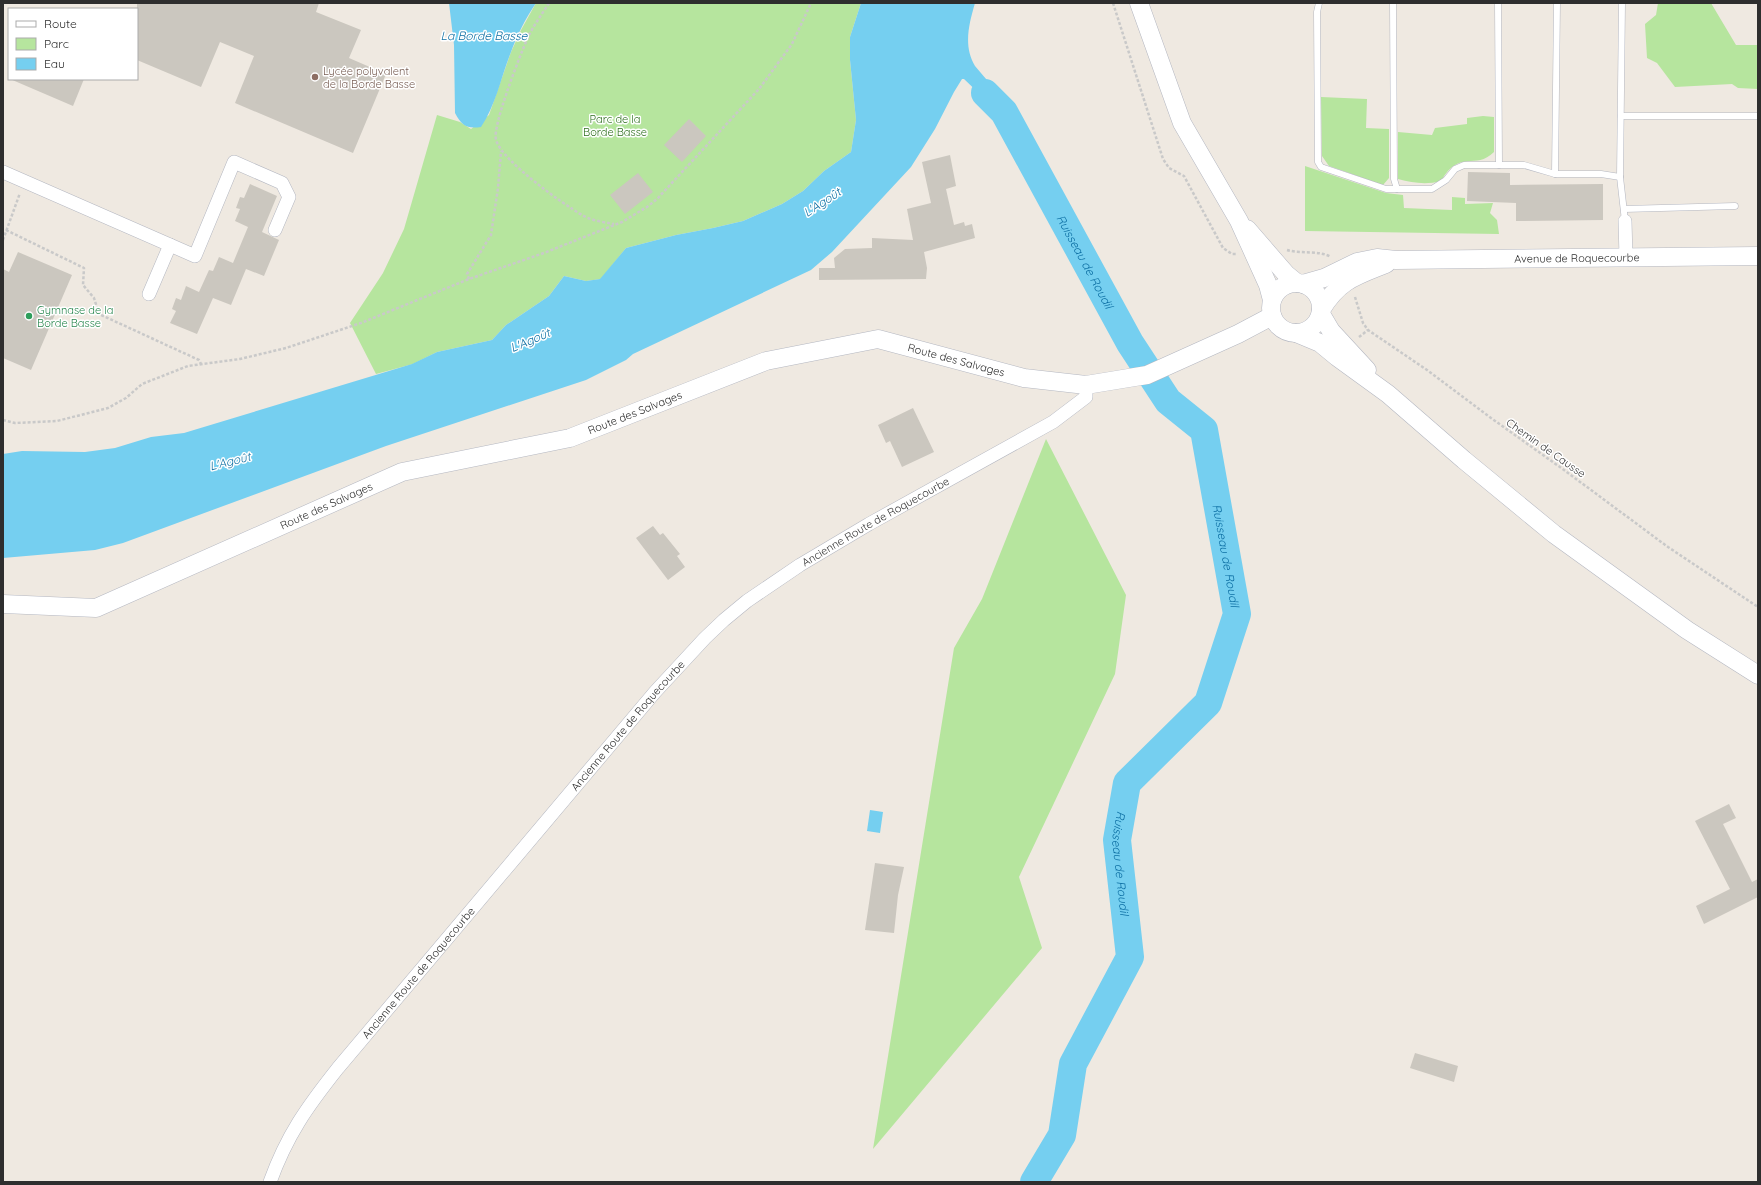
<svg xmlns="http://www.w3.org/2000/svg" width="1761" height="1185" viewBox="0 0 1761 1185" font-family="Quicksand,sans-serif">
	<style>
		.green { fill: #b6e59e }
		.water { fill: #75cff0 }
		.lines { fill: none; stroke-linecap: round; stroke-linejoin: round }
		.river { stroke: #75cff0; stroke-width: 28 }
		.building { fill: #cbc7bf }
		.service-casing { stroke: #b4b7c1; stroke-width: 7 }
		.minor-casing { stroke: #b4b7c1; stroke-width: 14 }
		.secondary-casing { stroke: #b4b7c1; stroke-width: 19 }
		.path { stroke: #c9c9c9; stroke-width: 2.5; stroke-dasharray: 3 2; stroke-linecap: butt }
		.service { stroke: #fff; stroke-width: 6 }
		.minor { stroke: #fff; stroke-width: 13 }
		.secondary { stroke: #fff; stroke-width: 18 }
		.education-dot { fill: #8d6e63; stroke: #fff; stroke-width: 1.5 }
		.leisure-dot { fill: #2e9e5b; stroke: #fff; stroke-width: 1.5 }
		.labels { text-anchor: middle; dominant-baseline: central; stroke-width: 3; stroke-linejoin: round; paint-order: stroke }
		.education-label { font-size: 11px; fill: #785e54; stroke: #fff; text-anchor: start }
		.park-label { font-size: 11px; fill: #2c6e1b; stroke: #fff }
		.street-label { font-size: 11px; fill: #2e2e2e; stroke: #fff }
		.leisure-label { font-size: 11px; fill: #27864d; stroke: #fff; text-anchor: start }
		.water-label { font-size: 12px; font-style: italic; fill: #0d6fa3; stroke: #fff }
	</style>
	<rect width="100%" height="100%" fill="#efe9e1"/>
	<g class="green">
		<polygon points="536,3 861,3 850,37 850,60 856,120 851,152 824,171 803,191 782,204 743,221 713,228 676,235 626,248 601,279 586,281 564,276 549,296 506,325 492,340 437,352 413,364 376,374 350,323 383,273 404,229 437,115 460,122 471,129 489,115 511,52 521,30"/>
		<polygon points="1658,3 1711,3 1736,45 1758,45 1758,89 1738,88 1732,84 1675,87 1657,63 1647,58 1645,24 1656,15"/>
		<polygon points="1321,97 1367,99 1366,128 1389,129 1389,178 1383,185 1329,166 1322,156"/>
		<path d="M1483 116 1494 117V152C1475 171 1460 148 1441 181 1426 185 1413 183 1398 179V132L1432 135 1435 128 1467 124V118Z"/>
		<polygon points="1305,166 1386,193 1403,195 1404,208 1452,210 1452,197 1465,198 1465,204 1493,203 1490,213 1497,220 1499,234 1305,231"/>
		<polygon points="1046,439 1126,595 1115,674 1019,877 1042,948 873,1149 954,648 982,599"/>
	</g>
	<g class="water">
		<path d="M449 3H536C526 18 517 35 511 52 501 77 496 105 481 127 467 129 462 126 455 113L454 45Z"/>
		<path d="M861 3H975C969 24 963 46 975 66L1009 106 1013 126 964 79H962L954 92 935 129 911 167 832 252 811 270 633 354 626 360 586 380 386 446 123 543 95 550 3 558V454L22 451 85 452 115 448 151 437 184 433 412 364 437 352 492 340 506 325 549 296 564 276 586 281 600 279 626 248 676 235 713 228 743 221 782 204 803 191 824 171 851 152 856 120 850 60V37Z"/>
		<polygon points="870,810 883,812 880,833 867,831"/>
	</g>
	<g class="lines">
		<path class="river" id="s1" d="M985 93 1004 112 1130 343 1168 401 1204 430 1237 614 1208 703 1127 783 1117 840 1130 957 1073 1064 1062 1135 1034 1182"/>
	</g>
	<g class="building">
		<polygon points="137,3 319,3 316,12 361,30 349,58 386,74 353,153 235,103 254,56 220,42 201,87 137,60"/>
		<polygon points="10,79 84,79 73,106"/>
		<polygon points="689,119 706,136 682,162 664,145"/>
		<polygon points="950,155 956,186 946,189 954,225 964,222 965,226 972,224 975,238 924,252 927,268 926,279 819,280 819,268 835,268 834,258 845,249 872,248 872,238 913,240 907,209 931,203 922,162"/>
		<polygon points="1468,172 1510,173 1510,185 1603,184 1603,220 1516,221 1516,203 1467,201"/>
		<polygon points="638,173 653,192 625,214 610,195"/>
		<polygon points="250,184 277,196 262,232 279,240 264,276 246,269 231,305 213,298 197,334 170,323 176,311 172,309 176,298 181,300 186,286 199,292 209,270 213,271 219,257 233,263 248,227 235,221 240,209 236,208 240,197 244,198"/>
		<polygon points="18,252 72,275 31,370 3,358 3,269 9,272"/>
		<polygon points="913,408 934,452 902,467 890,441 886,443 878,425"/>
		<polygon points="653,526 660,535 663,533 680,554 677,556 685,567 668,580 636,538"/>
		<polygon points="1729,804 1736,818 1723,824 1752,882 1758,879 1758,897 1704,924 1696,906 1730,889 1695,821"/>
		<polygon points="875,863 904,867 898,895 894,933 865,930"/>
		<polygon points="1415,1053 1458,1066 1454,1082 1410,1068"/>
	</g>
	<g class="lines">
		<defs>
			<g id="service">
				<polyline points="1319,3 1317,12 1318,162 1321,167 1386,189 1432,189 1446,180 1455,169 1464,165 1524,165 1555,174 1601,174 1620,177"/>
				<polyline points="1393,3 1394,179 1397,189"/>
				<polyline points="1498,3 1499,165"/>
				<polyline points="1622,3 1620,177 1625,221"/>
				<polyline points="1621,116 1758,116"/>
				<polyline points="1555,174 1557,3"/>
				<polyline points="1624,209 1735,206"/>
			</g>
			<g id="minor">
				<polyline points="3,172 195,256 234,162 282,183 289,197 275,230"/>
				<polyline points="1625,221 1626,257"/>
				<polyline points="149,294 170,245"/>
				<path id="s2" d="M270 1182C287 1135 307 1107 338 1068L655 692 705 638 724 620 747 601 800 565 869 524 1053 422 1086 397V385"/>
			</g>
			<g id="secondary">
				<polyline points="1139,3 1182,123 1239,221 1268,285 1272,300"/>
				<polyline points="1247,229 1286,274 1297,283"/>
				<circle cx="1296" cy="308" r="25"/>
				<path id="s3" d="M1303 284 1324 278 1357 262 1377 258 1396 260 1758 256"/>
				<path d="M1321 310C1339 280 1356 276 1386 264"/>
				<polyline points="1321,314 1331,331 1367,370"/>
				<polyline points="1296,333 1320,343 1337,357 1388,394 1464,460 1554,534 1687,630 1758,675"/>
				<path id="s4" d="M3 604 96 608 402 472 570 438 766 361 878 339 1024 378 1086 385 1147 375 1238 334 1272 316"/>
			</g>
		</defs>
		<use href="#service" class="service-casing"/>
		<use href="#minor" class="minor-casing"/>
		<use href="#secondary" class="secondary-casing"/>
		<g class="path">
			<path d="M549 3C542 14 534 25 528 37 521 53 492 126 496 140 502 161 563 204 582 215 592 221 604 222 614 224"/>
			<polyline points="1113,3 1163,159 1169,168 1184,176 1223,248 1232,254 1237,254"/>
			<polyline points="6,230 84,268 83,285 94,298 99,314 199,360 201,364"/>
			<polyline points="3,240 20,193"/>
			<path d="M1287 250C1301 254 1319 250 1331 257"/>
			<polyline points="469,279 467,274 491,235 498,188 501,151"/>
			<polyline points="1355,297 1363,323 1368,330 1427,370 1491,418 1564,470 1668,547 1758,607"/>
			<polyline points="1359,337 1368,330"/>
			<polyline points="3,420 15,423 57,421 108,408 126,398 142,384 188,366 240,359 286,348 361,323 469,279 544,253 622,222 647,207 657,199 759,89 792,44 811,3"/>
		</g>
		<use href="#service" class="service"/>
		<use href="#minor" class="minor"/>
		<use href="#secondary" class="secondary"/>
	</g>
	<circle class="education-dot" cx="315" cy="77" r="4"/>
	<circle class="leisure-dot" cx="29" cy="316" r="4"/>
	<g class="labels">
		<g class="education-label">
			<text x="323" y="71">Lycée polyvalent<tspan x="323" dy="13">de la Borde Basse</tspan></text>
		</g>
		<g class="park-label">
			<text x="615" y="119">Parc de la<tspan x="615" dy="13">Borde Basse</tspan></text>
		</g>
		<g class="street-label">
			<text stroke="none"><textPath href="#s3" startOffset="279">Avenue de Roquecourbe</textPath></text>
			<text stroke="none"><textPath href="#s4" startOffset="1005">Route des Salvages</textPath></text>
			<text stroke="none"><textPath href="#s4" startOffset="669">Route des Salvages</textPath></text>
			<text transform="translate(1546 448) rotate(35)">Chemin de Causse</text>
			<text stroke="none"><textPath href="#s4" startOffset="345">Route des Salvages</textPath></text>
			<text stroke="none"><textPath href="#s2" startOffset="906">Ancienne Route de Roquecourbe</textPath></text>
			<text stroke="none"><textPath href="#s2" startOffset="582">Ancienne Route de Roquecourbe</textPath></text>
			<text stroke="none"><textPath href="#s2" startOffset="258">Ancienne Route de Roquecourbe</textPath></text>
		</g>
		<g class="leisure-label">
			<text x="37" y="310">Gymnase de la<tspan x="37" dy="13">Borde Basse</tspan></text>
		</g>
		<g class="water-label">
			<text x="484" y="35">La Borde Basse</text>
			<text transform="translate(822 202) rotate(-33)">L'Agoût</text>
			<text stroke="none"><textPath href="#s1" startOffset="197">Ruisseau de Roudil</textPath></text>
			<text transform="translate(530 340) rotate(-23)">L'Agoût</text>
			<text transform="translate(230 461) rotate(-14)">L'Agoût</text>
			<text stroke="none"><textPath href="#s1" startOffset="533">Ruisseau de Roudil</textPath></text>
			<text stroke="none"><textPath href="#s1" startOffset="881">Ruisseau de Roudil</textPath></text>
		</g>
	</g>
	<rect width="1761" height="1185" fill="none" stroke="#2e2e2e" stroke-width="8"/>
	<rect x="8" y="8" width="130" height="72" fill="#ffffff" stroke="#ababab"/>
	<rect x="16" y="21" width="20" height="6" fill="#ffffff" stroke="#ababab"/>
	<text x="44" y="28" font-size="12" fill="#2e2e2e">Route</text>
	<rect x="16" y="38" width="20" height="12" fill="#b6e59e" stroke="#ababab"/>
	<text x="44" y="48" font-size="12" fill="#2e2e2e">Parc</text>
	<rect x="16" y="58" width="20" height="12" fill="#75cff0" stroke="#ababab"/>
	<text x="44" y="68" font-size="12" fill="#2e2e2e">Eau</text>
</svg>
